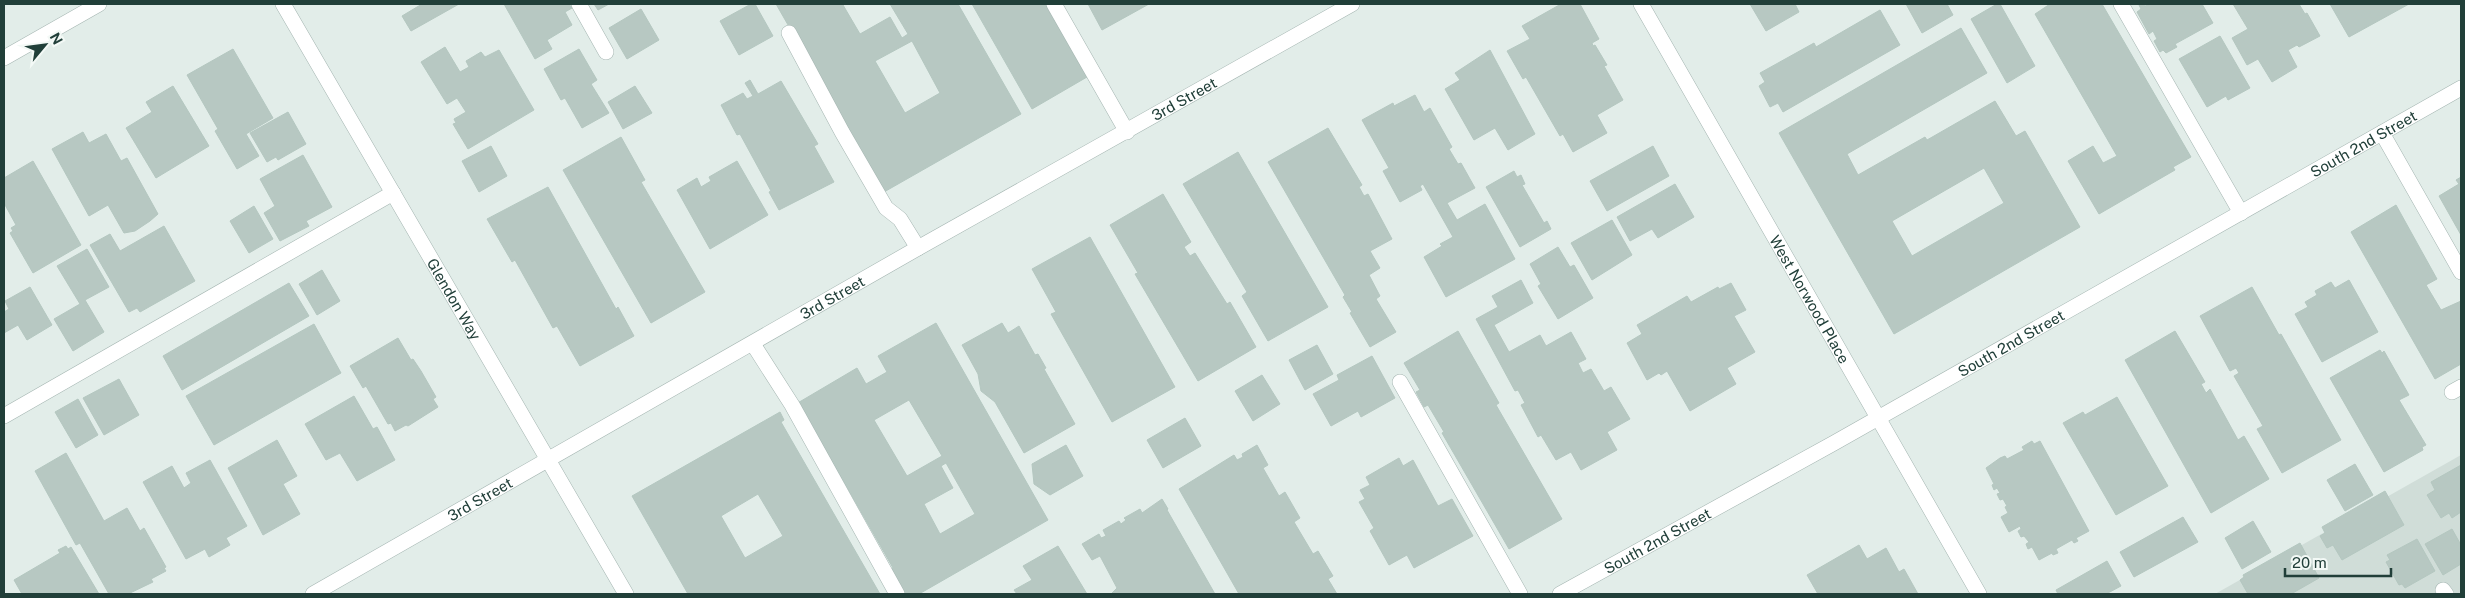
<svg xmlns="http://www.w3.org/2000/svg" width="2465" height="598" viewBox="0 0 2465 598" font-family="'Public Sans',sans-serif">
	<style>
		.built { fill: #d0ddd8 }
		.building { fill: #b7c8c2; stroke: #b4c7c0; fill-rule: evenodd }
		.lines { fill: none; stroke-linecap: round; stroke-linejoin: round }
		.lane-casing { stroke: #a4b5b1; stroke-width: 16 }
		.street-casing { stroke: #a4b5b1; stroke-width: 16 }
		.lane { stroke: #fff; stroke-width: 15 }
		.street { stroke: #fff; stroke-width: 15 }
		.labels { text-anchor: middle; dominant-baseline: central; stroke-width: 4.5; stroke-linejoin: round; paint-order: stroke }
		.street-label { font-size: 15px; fill: #213f39; stroke: #f3f9f6 }
	</style>
	<rect width="100%" height="100%" fill="#e2ede9"/>
	<polygon class="built" points="2461,455 2461,594 2215,594"/>
	<g class="building">
		<polygon points="422,4 459,4 411,31 402,16"/>
		<polygon points="504,4 569,4 572,8 565,12 572,25 547,40 552,49 535,59"/>
		<polygon points="594,4 609,4 598,10"/>
		<polygon points="751,4 755,4 773,36 739,55 720,21"/>
		<path d="M776 4H846L843 5 860 34 890 17 902 38 908 34 890 4H958L1021 114 884 192ZM912 41 940 93 905 113 875 61Z"/>
		<polygon points="972,4 1045,4 1087,77 1032,109"/>
		<polygon points="1088,4 1149,4 1102,30"/>
		<polygon points="1561,4 1580,4 1599,39 1592,43 1593,46 1595,45 1607,65 1604,66 1623,100 1597,115 1607,133 1573,152 1563,134 1560,136 1526,77 1523,79 1507,51 1530,39 1522,26"/>
		<polygon points="1750,4 1795,4 1799,12 1766,31"/>
		<polygon points="1906,4 1947,4 1953,15 1922,33"/>
		<polygon points="1997,4 2000,4 2035,66 2007,83 1971,19"/>
		<polygon points="2050,4 2102,4 2191,157 2173,167 2175,170 2099,214 2068,161 2093,146 2103,163 2117,156 2035,14"/>
		<polygon points="2142,4 2145,6 2150,4 2202,4 2213,23 2175,44 2177,47 2166,53 2163,50 2160,52 2154,41 2157,39 2153,31 2149,34 2137,12 2141,9 2139,5"/>
		<polygon points="2233,4 2299,4 2305,14 2307,13 2320,36 2299,47 2297,45 2288,50 2297,67 2272,82 2258,59 2247,65 2232,38 2248,29"/>
		<polygon points="2330,4 2409,4 2349,37"/>
		<polygon points="641,9 659,40 627,59 609,28"/>
		<polygon points="1880,10 1900,45 1783,112 1778,103 1770,107 1759,86 1765,82 1760,73 1814,43 1816,47"/>
		<path d="M1961 28 1987 73 1847 154 1858 175 1925 137 1927 140 1995 101 2016 136 2025 131 2080 227 1894 334 1779 133ZM1984 168 2004 203 1912 256 1892 221Z"/>
		<polygon points="2220,36 2250,88 2228,100 2226,96 2207,107 2179,59"/>
		<polygon points="445,47 460,72 469,67 466,61 481,52 485,57 499,50 534,110 468,149 453,124 456,123 454,119 466,112 457,98 447,104 421,62"/>
		<polygon points="233,49 273,118 246,134 259,156 237,169 215,131 218,129 187,75"/>
		<polygon points="579,49 597,80 591,84 609,113 582,128 565,98 561,100 544,69"/>
		<polygon points="1490,50 1535,134 1508,150 1495,128 1474,140 1445,89 1460,80 1455,73"/>
		<polygon points="750,80 758,94 781,81 818,144 814,146 834,182 779,210 769,192 771,191 740,134 737,135 721,105 743,93 747,99 753,96 745,83"/>
		<polygon points="173,86 209,146 156,178 126,128 152,112 146,102"/>
		<polygon points="635,86 652,113 623,129 608,102"/>
		<polygon points="1415,95 1424,112 1430,108 1452,147 1449,149 1458,164 1461,163 1475,188 1447,203 1457,220 1485,204 1515,259 1446,297 1424,257 1442,246 1440,244 1453,237 1423,184 1420,186 1422,190 1400,202 1383,171 1389,168 1362,120 1393,103 1394,106"/>
		<polygon points="288,112 306,144 278,160 276,157 267,162 250,133"/>
		<polygon points="1328,128 1362,185 1359,187 1364,196 1368,194 1392,239 1370,251 1380,268 1369,275 1380,296 1376,299 1396,332 1370,347 1350,313 1352,312 1343,297 1345,295 1268,162"/>
		<polygon points="83,132 89,143 106,134 121,161 127,158 158,214 150,221 135,231 124,233 108,205 89,216 52,149"/>
		<polygon points="621,137 645,180 641,182 705,292 651,323 563,170"/>
		<polygon points="491,146 507,176 479,192 462,161"/>
		<polygon points="1653,146 1669,176 1607,211 1590,181"/>
		<polygon points="1238,152 1328,307 1268,341 1242,296 1247,292 1183,184"/>
		<polygon points="303,155 332,207 306,221 309,226 280,241 264,213 275,206 260,179"/>
		<polygon points="33,161 81,245 33,273 10,233 13,231 11,228 16,225 4,203 4,178"/>
		<polygon points="737,161 768,215 710,249 677,190 697,178 701,187 711,181 709,177"/>
		<polygon points="1514,171 1517,177 1521,175 1525,184 1522,185 1544,223 1547,221 1551,229 1520,247 1486,187"/>
		<polygon points="2461,177 2461,235 2439,196 2459,184 2456,180"/>
		<polygon points="1675,184 1694,217 1658,238 1652,229 1630,241 1617,217"/>
		<polygon points="548,187 616,309 618,307 634,336 580,366 557,326 553,328 515,260 512,262 487,219"/>
		<polygon points="1163,194 1191,242 1184,247 1190,256 1195,253 1227,304 1230,302 1256,347 1198,381 1135,274 1138,273 1110,225"/>
		<polygon points="2396,205 2437,279 2426,285 2441,310 2461,301 2461,364 2435,379 2351,232"/>
		<polygon points="254,206 273,239 249,253 230,221"/>
		<polygon points="1612,220 1632,255 1592,280 1571,243"/>
		<polygon points="164,226 195,281 140,312 137,308 129,312 90,245 110,234 120,251"/>
		<polygon points="1090,237 1175,387 1112,422 1051,314 1056,312 1032,269"/>
		<polygon points="1558,247 1570,267 1574,265 1593,298 1558,319 1538,286 1541,284 1530,264"/>
		<polygon points="87,249 109,287 85,300 104,332 73,351 54,319 80,304 57,266"/>
		<polygon points="322,270 340,301 317,315 299,284"/>
		<polygon points="1521,280 1533,303 1494,325 1509,352 1540,335 1546,346 1571,332 1586,359 1578,363 1583,373 1591,369 1604,391 1611,387 1630,419 1607,432 1617,450 1581,470 1571,452 1556,460 1541,435 1538,437 1521,405 1525,403 1518,390 1515,391 1476,319 1498,307 1492,296"/>
		<polygon points="2349,280 2378,332 2322,362 2295,314 2308,307 2305,302 2317,295 2315,291 2331,282 2335,288"/>
		<polygon points="289,283 309,316 182,390 163,356"/>
		<polygon points="1731,283 1746,310 1734,316 1755,352 1727,368 1736,384 1690,411 1667,371 1661,375 1659,373 1647,380 1627,343 1642,334 1637,325 1687,296 1691,302 1718,287 1719,289"/>
		<polygon points="30,287 52,325 27,340 18,325 4,333 4,312 9,309 5,301"/>
		<polygon points="2252,287 2279,335 2281,334 2341,440 2282,473 2257,429 2263,426 2234,376 2239,373 2236,368 2230,371 2200,316"/>
		<path d="M936 323 1048 520 919 594H902L889 571 893 568 809 420 796 404 857 368 866 384 887 372 878 356ZM909 400 942 456 907 476 874 420ZM946 463 975 514 940 534 924 504 953 488 941 466Z"/>
		<polygon points="1002,323 1008,333 1019,326 1035,355 1038,354 1046,368 1044,369 1075,424 1024,453 995,402 981,391 978,374 962,345"/>
		<polygon points="314,324 341,373 214,445 186,396"/>
		<polygon points="1458,331 1499,403 1496,405 1562,519 1509,549 1442,433 1444,432 1428,405 1424,407 1416,392 1420,390 1404,363"/>
		<polygon points="2175,331 2205,382 2201,384 2206,393 2210,389 2238,440 2244,436 2269,479 2211,513 2125,360"/>
		<polygon points="398,338 411,360 413,359 421,371 436,397 433,399 438,407 408,426 406,425 395,431 391,423 388,424 366,386 363,388 350,366"/>
		<polygon points="1317,345 1333,374 1305,390 1289,360"/>
		<polygon points="2380,350 2382,353 2384,351 2409,395 2399,400 2426,445 2422,447 2423,450 2384,472 2330,378"/>
		<polygon points="1372,356 1395,398 1361,417 1358,411 1331,426 1313,394 1339,380 1337,375"/>
		<polygon points="1262,375 1280,404 1253,421 1235,391"/>
		<polygon points="119,379 139,415 104,435 83,398"/>
		<polygon points="354,396 373,429 377,427 395,460 357,481 340,453 326,460 305,424"/>
		<polygon points="2117,397 2168,486 2116,515 2063,423 2083,412 2085,415"/>
		<polygon points="78,399 98,435 76,448 55,412"/>
		<path d="M780 412 784 420 781 422 880 594H688L632 496ZM758 494 783 536 745 558 721 516Z"/>
		<polygon points="1185,418 1201,446 1163,468 1147,440"/>
		<polygon points="277,440 297,476 283,484 300,514 263,535 228,468"/>
		<polygon points="2032,441 2034,444 2040,441 2089,531 2076,538 2078,541 2074,543 2072,540 2056,549 2058,553 2053,555 2052,553 2039,560 2032,547 2028,549 2026,544 2029,542 2024,536 2021,537 2018,531 2021,529 2020,526 2009,532 2001,517 2008,513 2005,507 2007,506 2003,499 2000,500 1997,494 2000,493 1997,488 1994,490 1992,485 1994,484 1986,468 2000,458 2005,456 2007,459 2024,450 2022,447"/>
		<polygon points="1066,445 1083,476 1050,495 1034,484 1032,464"/>
		<polygon points="1257,445 1268,465 1263,468 1279,496 1285,492 1300,518 1294,522 1313,554 1318,551 1333,576 1328,579 1337,594 1239,594 1179,489 1234,455 1237,460 1243,457 1242,454"/>
		<polygon points="66,453 104,521 127,508 140,531 144,528 166,567 164,568 166,571 151,579 153,582 128,594 109,594 80,543 76,545 35,471"/>
		<polygon points="1399,458 1403,466 1413,460 1438,506 1452,499 1473,536 1414,568 1407,555 1389,565 1370,531 1374,528 1359,502 1365,499 1360,490 1370,485 1366,477"/>
		<polygon points="210,460 247,526 226,538 230,545 209,557 205,549 186,559 143,482 172,466 184,488 191,483 186,473"/>
		<polygon points="2355,464 2373,495 2345,511 2327,480"/>
		<polygon points="2461,465 2461,512 2452,518 2449,513 2441,518 2427,495 2435,490 2431,482"/>
		<polygon points="2385,491 2404,525 2342,560 2333,545 2327,548 2320,536 2325,533 2322,527"/>
		<polygon points="1162,499 1168,509 1167,510 1215,594 1111,594 1117,588 1100,556 1092,560 1082,544 1099,534 1101,538 1106,536 1103,530 1119,521 1121,524 1126,520 1124,518 1140,509 1142,513"/>
		<polygon points="2183,517 2198,542 2134,577 2120,552"/>
		<polygon points="2253,521 2271,552 2242,569 2225,538"/>
		<polygon points="2452,529 2461,545 2461,564 2443,575 2425,544"/>
		<polygon points="2417,539 2435,571 2405,588 2402,584 2399,585 2386,562 2390,560 2387,555"/>
		<polygon points="2300,543 2319,578 2291,594 2248,594 2240,580 2244,577 2243,575"/>
		<polygon points="1859,545 1867,559 1886,548 1899,572 1904,569 1918,594 1818,594 1807,575"/>
		<polygon points="66,546 68,549 71,547 99,594 22,594 14,580 60,553 58,550"/>
		<polygon points="1058,546 1087,594 1017,594 1014,590 1032,580 1023,566"/>
		<polygon points="2107,561 2121,586 2106,594 2058,594 2056,590"/>
	</g>
	<g class="lines">
		<defs>
			<g id="lane">
				<polyline points="579,4 606,52"/>
				<polyline points="1054,4 1127,132"/>
				<polyline points="2121,4 2241,213"/>
				<polyline points="789,33 842,132 886,208 900,219 918,248"/>
				<polyline points="2382,133 2461,272"/>
				<polyline points="753,344 792,405 897,594"/>
				<polyline points="1400,382 1520,594"/>
				<polyline points="2452,392 2461,387"/>
				<polyline points="4,416 393,193"/>
				<polyline points="2443,590 2446,594"/>
			</g>
			<g id="street">
				<path id="s1" d="M283 4 626 594"/>
				<path id="s2" d="M1641 4 1979 594"/>
				<polyline points="4,58 99,4"/>
				<path id="s3" d="M313 594 918 248 1352 4"/>
				<path id="s4" d="M1560 594 1834 443 2461 88"/>
			</g>
		</defs>
		<use href="#lane" class="lane-casing"/>
		<use href="#street" class="street-casing"/>
		<use href="#lane" class="lane"/>
		<use href="#street" class="street"/>
	</g>
	<g class="labels">
		<g class="street-label">
			<text stroke="none"><textPath href="#s3" startOffset="1002">3rd Street</textPath></text>
			<text stroke="none"><textPath href="#s4" startOffset="921">South 2nd Street</textPath></text>
			<text stroke="none"><textPath href="#s3" startOffset="598">3rd Street</textPath></text>
			<text stroke="none"><textPath href="#s1" startOffset="341">Glendon Way</textPath></text>
			<text stroke="none"><textPath href="#s2" startOffset="340">West Norwood Place</textPath></text>
			<text stroke="none"><textPath href="#s4" startOffset="516">South 2nd Street</textPath></text>
			<text stroke="none"><textPath href="#s3" startOffset="192">3rd Street</textPath></text>
			<text stroke="none"><textPath href="#s4" startOffset="111">South 2nd Street</textPath></text>
		</g>
	</g>
	<rect width="2465" height="598" fill="none" stroke="#213f39" stroke-width="10"/>
	<g transform="translate(45 45) rotate(61)" stroke="#f3f9f6" stroke-width="4" paint-order="stroke">
	<path d="M0-4L9 19L0 12L-9 19Z" fill="#213f39"/>
	<text y="-8" font-size="14" font-weight="bold" text-anchor="middle" fill="#213f39">N</text>
	</g>
	<path d="M2285 568v8h106v-8" fill="none" stroke="#213f39" stroke-width="2.5"/>
	<text x="2292" y="568" font-size="15" fill="#213f39" stroke="#f3f9f6" stroke-width="4" paint-order="stroke">20 m</text>
</svg>
